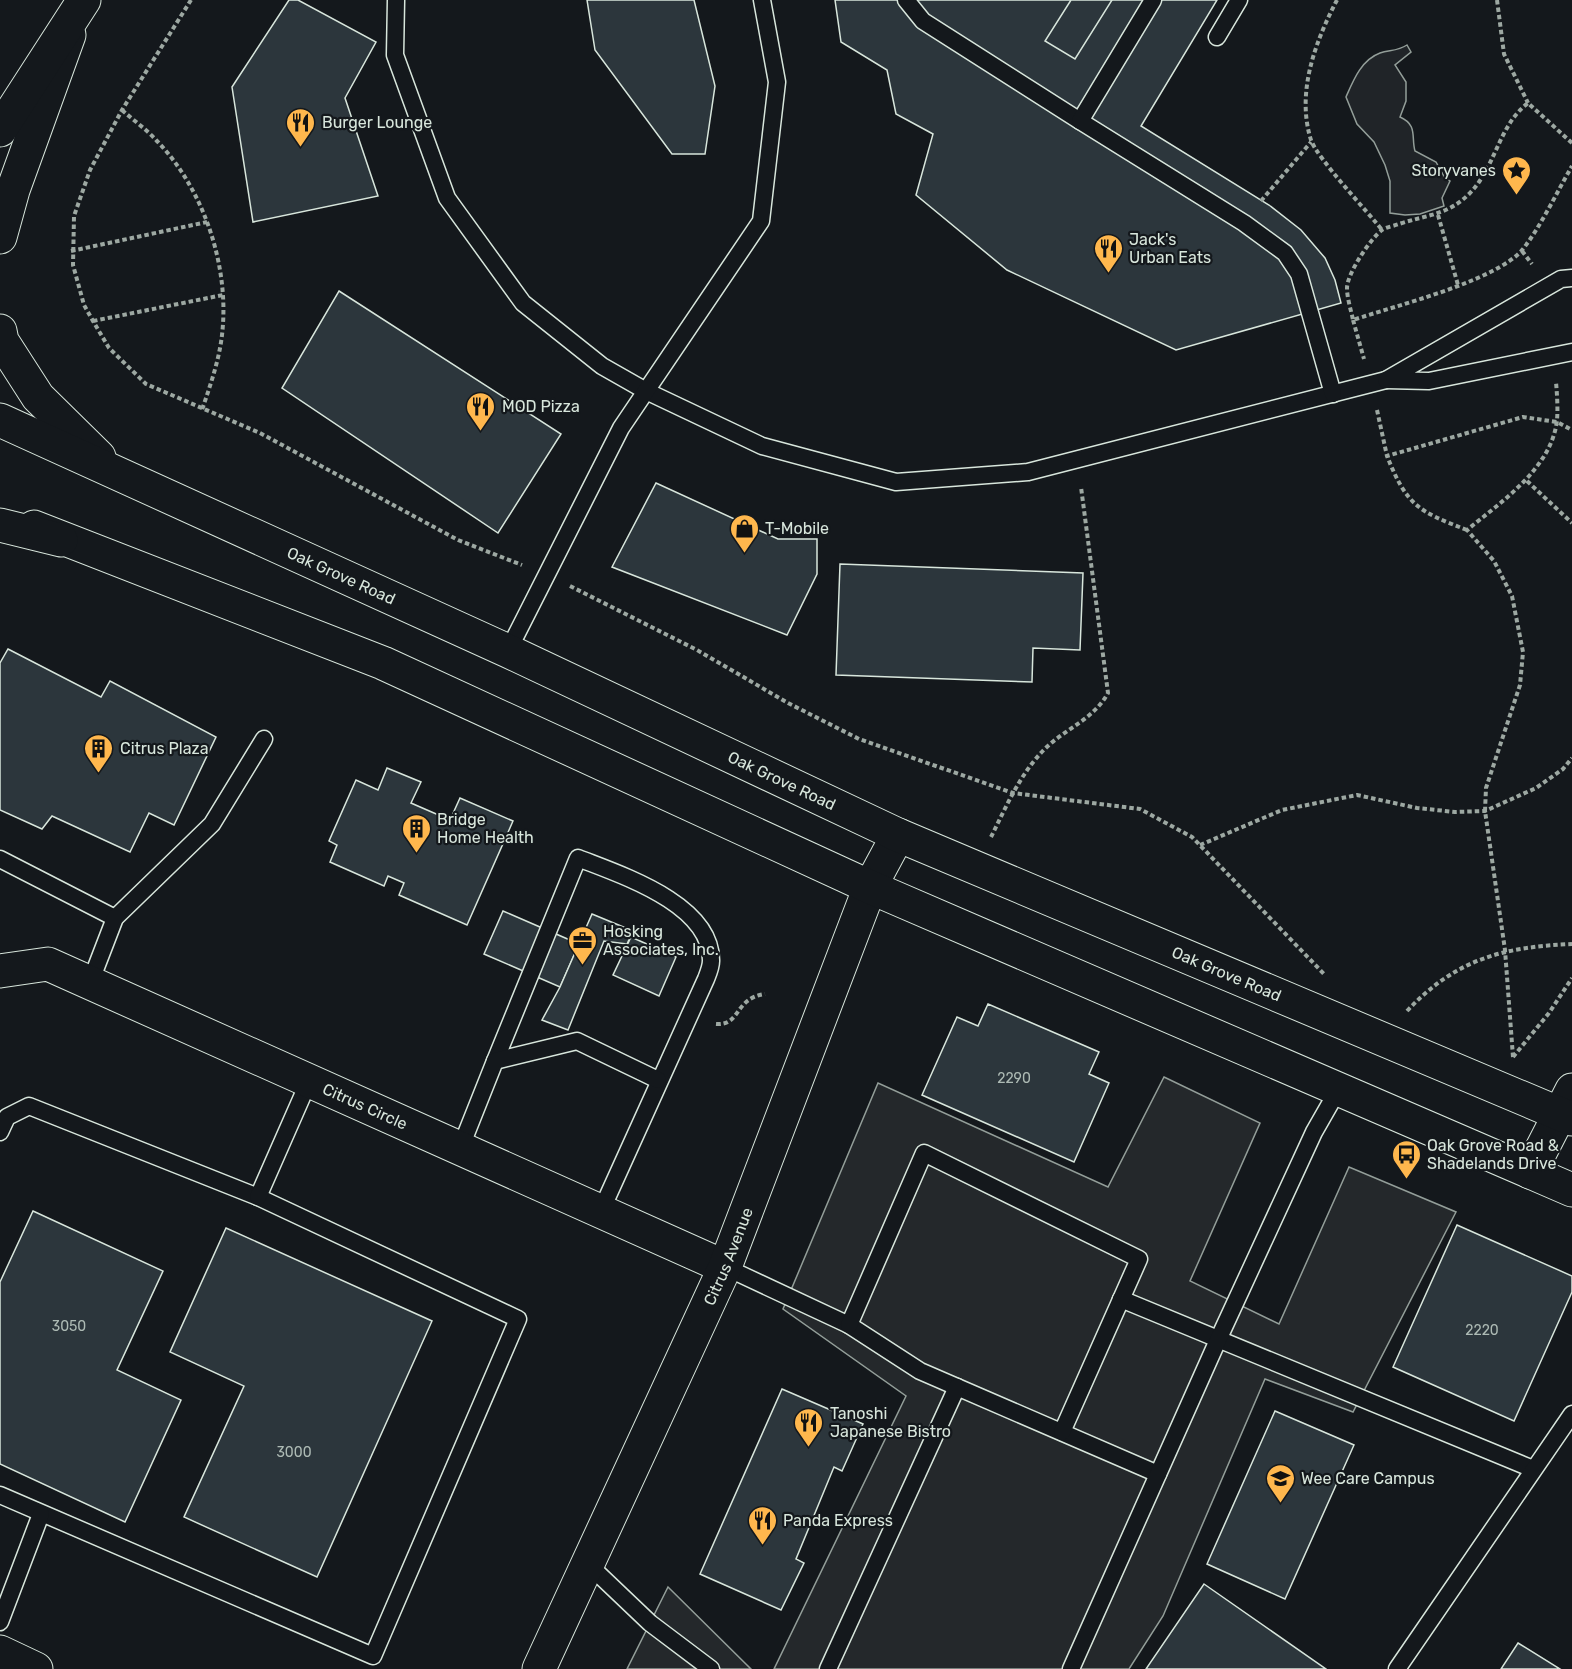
<svg xmlns="http://www.w3.org/2000/svg" width="1572" height="1669" viewBox="0 0 1572 1669" font-family="Rubik,sans-serif">
	<style>
		.green { fill: #202428; stroke: #939e99; stroke-width: 1.5 }
		.parking { fill: #24282b; stroke: #939e99; stroke-width: 1.5 }
		.building { fill: #2c363c; stroke: #d8e6dc; stroke-width: 1.5 }
		.lines { fill: none; stroke-linecap: round; stroke-linejoin: round }
		.lane-casing { stroke: #d8e6dc; stroke-width: 19 }
		.street-casing { stroke: #d8e6dc; stroke-width: 35 }
		.secondary-casing { stroke: #d8e6dc; stroke-width: 35 }
		.highway-casing { stroke: #d8e6dc; stroke-width: 35 }
		.path { stroke: #9da8a2; stroke-width: 4; stroke-dasharray: 4.5 3; stroke-linecap: butt }
		.lane { stroke: #14181c; stroke-width: 16 }
		.street { stroke: #14181c; stroke-width: 33 }
		.secondary { stroke: #14181c; stroke-width: 33 }
		.highway { stroke: #14181c; stroke-width: 33 }
		.labels { text-anchor: middle; dominant-baseline: central; stroke-width: 4.5; stroke-linejoin: round; paint-order: stroke }
		.number-label { font-size: 14px; fill: #adbab4 }
		.poi-label { font-size: 16px; fill: #d8e6dc; stroke: #14181c; text-anchor: start }
		.street-label { font-size: 16px; fill: #d8e6dc; stroke: #14181c }
	</style>
	<rect width="100%" height="100%" fill="#14181c"/>
	<path class="green" d="M1407 45 1411 52 1395 65 1406 82V101L1400 117C1418 125 1411 137 1415 151L1436 162 1445 178 1450 181 1442 198 1444 206 1420 214 1405 215 1390 213V181L1385 165 1374 142 1357 124 1346 97C1353 81 1361 60 1380 53 1390 50 1398 51 1407 45Z"/>
	<g class="parking">
		<polygon points="1164,1077 1260,1123 1190,1281 1279,1324 1349,1167 1456,1212 1353,1412 1265,1379 1163,1616 1129,1669 774,1669 906,1396 783,1309 878,1083 1108,1187"/>
		<polygon points="668,1587 751,1669 627,1669"/>
	</g>
	<g class="building">
		<polygon points="289,0 298,0 376,42 345,98 378,196 253,222 232,87"/>
		<polygon points="587,0 694,0 715,86 705,154 672,154 595,50"/>
		<polygon points="835,0 1217,0 1141,126 1269,205 1301,230 1325,258 1335,280 1341,303 1176,350 1007,270 916,195 933,134 896,114 887,70 841,42"/>
		<polygon points="1071,0 1112,0 1075,59 1045,41"/>
		<polygon points="339,291 561,434 498,533 282,388"/>
		<polygon points="656,483 778,539 817,539 817,574 787,635 612,567"/>
		<polygon points="840,564 1083,573 1080,650 1033,648 1032,682 836,675"/>
		<polygon points="8,649 101,697 110,681 216,737 174,825 149,813 130,852 52,816 42,829 0,810 0,663"/>
		<polygon points="387,768 421,782 411,803 450,820 460,798 513,821 467,925 399,895 404,883 388,876 384,886 330,862 337,845 329,841 356,780 378,790"/>
		<polygon points="503,911 579,944 560,987 484,954"/>
		<polygon points="592,914 633,931 627,944 604,941 568,1030 542,1020 560,987"/>
		<polygon points="631,937 676,957 659,996 613,975"/>
		<polygon points="988,1004 1099,1052 1089,1074 1109,1083 1074,1162 922,1095 957,1017 978,1026"/>
		<polygon points="33,1211 163,1271 117,1370 181,1400 125,1522 0,1464 0,1282"/>
		<polygon points="1457,1225 1572,1276 1572,1292 1514,1421 1393,1367"/>
		<polygon points="226,1228 432,1321 317,1577 184,1517 244,1386 170,1352"/>
		<polygon points="782,1389 863,1424 842,1471 834,1467 796,1559 804,1563 781,1610 700,1574"/>
		<polygon points="1275,1411 1354,1445 1285,1599 1207,1564"/>
		<polygon points="1204,1584 1326,1669 1146,1669"/>
		<polygon points="1518,1643 1560,1669 1501,1669"/>
	</g>
	<g class="lines">
		<defs>
			<g id="lane">
				<polyline points="396,0 395,55 447,198 523,303 602,366 646,391 762,446 896,482 1028,472 1386,380"/>
				<polyline points="906,0 923,21 1080,121"/>
				<polyline points="1153,0 1080,121 1244,223 1285,253 1299,274 1333,394"/>
				<polyline points="1217,37 1239,0"/>
				<polyline points="1572,278 1561,279 1386,380 1429,381 1572,352"/>
				<polyline points="508,651 621,428 761,221 777,82 762,0"/>
				<polyline points="0,859 115,918"/>
				<polyline points="90,983 115,918 212,824 264,739"/>
				<path d="M495 1061 578 858C621 875 712 904 711 961 711 967 708 974 706 979L601 1211"/>
				<polyline points="0,1132 7,1117 29,1106 258,1197 518,1319 373,1656 0,1495"/>
				<polyline points="460,1149 495,1061 577,1041 658,1080"/>
				<polyline points="258,1197 309,1081"/>
				<polyline points="725,1267 849,1325 920,1371 1158,1474"/>
				<polyline points="1121,1299 1533,1469"/>
				<polyline points="849,1325 924,1153 1139,1259 1062,1432"/>
				<polyline points="588,1564 650,1623 711,1669"/>
				<polyline points="0,1622 41,1514"/>
				<polyline points="828,1669 957,1387"/>
				<polyline points="1071,1669 1218,1340 1314,1132 1338,1090"/>
				<polyline points="1397,1669 1572,1414"/>
			</g>
			<g id="street">
				<path id="s1" d="M0 971 48 964 725 1267"/>
				<polyline points="1530,1172 1572,1090"/>
				<polyline points="0,1652 36,1669"/>
				<path id="s2" d="M539 1669 725 1267 870 887 898 835"/>
			</g>
			<g id="secondary">
				<polyline points="0,237 13,190 69,35"/>
				<polyline points="0,331 2,341 38,397 99,457"/>
				<path id="s3" d="M0 420 508 651 898 835 1572 1119"/>
				<polyline points="34,527 383,663 870,887 1572,1190"/>
			</g>
			<g id="highway">
				<polyline points="0,130 84,0"/>
				<polyline points="0,525 61,540"/>
			</g>
		</defs>
		<use href="#lane" class="lane-casing"/>
		<use href="#street" class="street-casing"/>
		<use href="#secondary" class="secondary-casing"/>
		<use href="#highway" class="highway-casing"/>
		<g class="path">
			<polyline points="191,0 122,110 90,170 74,216 73,265 84,305 93,321 109,348 146,384 260,433 458,540 522,565"/>
			<path d="M1337 0C1315 42 1296 93 1311 140 1317 158 1368 212 1382 230"/>
			<polyline points="1497,0 1504,54 1528,103"/>
			<path d="M122 110C133 120 146 129 156 140 204 189 230 267 222 335 219 361 210 386 202 410"/>
			<path d="M1572 143 1528 103C1498 126 1496 167 1469 194 1448 215 1426 215 1399 224 1394 226 1386 227 1382 230 1370 239 1347 274 1347 288 1347 298 1351 310 1353 320 1394 306 1497 281 1523 249 1541 226 1557 192 1572 166"/>
			<polyline points="1261,201 1311,142"/>
			<polyline points="1438,215 1458,285"/>
			<polyline points="71,251 207,222"/>
			<polyline points="1522,251 1532,264"/>
			<polyline points="1353,320 1364,359"/>
			<polyline points="93,321 223,295"/>
			<polyline points="1377,410 1387,456"/>
			<polyline points="1527,481 1572,523"/>
			<path d="M1467 530C1418 511 1407 506 1387 456L1523 417 1557 422 1572 430"/>
			<polyline points="570,586 697,650 788,703 859,739 1013,793 1140,809 1192,837 1325,975"/>
			<path d="M991 837C1007 805 1022 769 1050 744 1070 727 1095 717 1108 693L1081 487"/>
			<polyline points="1200,845 1282,810 1357,795 1417,808 1455,812 1485,811 1536,788 1563,769 1572,758"/>
			<path d="M1407 1011C1456 959 1503 947 1572 944"/>
			<path d="M716 1024C741 1026 734 998 765 994"/>
			<polyline points="1513,1057 1549,1013 1572,978"/>
			<path d="M1513 1057 1505 950 1485 811 1486 788 1520 685 1523 652 1512 596 1494 561 1467 530C1501 502 1552 468 1557 420 1558 408 1557 394 1556 382"/>
		</g>
		<use href="#lane" class="lane"/>
		<use href="#street" class="street"/>
		<use href="#secondary" class="secondary"/>
		<use href="#highway" class="highway"/>
	</g>
	<defs>
		<symbol id="restaurant-pin" viewBox="-11 -11 22 30"><path d="M0 17L-7.5 6A9.5 9.5 0 1 1 7.5 6Z" fill="#ffb74d" stroke="#14181c"/><path d="M-5-6h1v4h1v-4h1v4h1v-4h1v5L-1.5 .5V6h-2V.5L-5-1ZM5-6V6H3V1.5H1.5Q1.5-4 5-6Z" fill="#111"/></symbol>
		<symbol id="sight-pin" viewBox="-11 -11 22 30"><path d="M0 17L-7.5 6A9.5 9.5 0 1 1 7.5 6Z" fill="#ffb74d" stroke="#14181c"/><path d="M0-6L1.8-2.2L6-1.7L2.9 1.2L3.7 5.4L0 3.3L-3.7 5.4L-2.9 1.2L-6-1.7L-1.8-2.2Z" fill="#111"/></symbol>
		<symbol id="shop-pin" viewBox="-11 -11 22 30"><path d="M0 17L-7.5 6A9.5 9.5 0 1 1 7.5 6Z" fill="#ffb74d" stroke="#14181c"/><path d="M-5-2.5h2.3a2.7 3.5 0 0 1 5.4 0H5L5.5 6h-11ZM-1.5-2.5h3a1.5 2.3 0 0 0-3 0Z" fill="#111"/></symbol>
		<symbol id="building-pin" viewBox="-11 -11 22 30"><path d="M0 17L-7.5 6A9.5 9.5 0 1 1 7.5 6Z" fill="#ffb74d" stroke="#14181c"/><path d="M-4-6H4V6H1V3H-1V6H-4ZM-2.5-4.3h1.7v1.8h-1.7ZM.8-4.3h1.7v1.8H.8ZM-2.5-1h1.7V.8h-1.7ZM.8-1h1.7V.8H.8Z" fill="#111"/></symbol>
		<symbol id="office-pin" viewBox="-11 -11 22 30"><path d="M0 17L-7.5 6A9.5 9.5 0 1 1 7.5 6Z" fill="#ffb74d" stroke="#14181c"/><path d="M-6-3h4V-5.5h4V-3h4V5H-6ZM-1-4.5V-3h2v-1.5ZM-6 0V1H6V0Z" fill="#111"/></symbol>
		<symbol id="bus-pin" viewBox="-11 -11 22 30"><path d="M0 17L-7.5 6A9.5 9.5 0 1 1 7.5 6Z" fill="#ffb74d" stroke="#14181c"/><path d="M-5-6H5V4H4V6H2V4H-2V6H-4V4H-5ZM-3.5-4V0h7V-4ZM-3.5 1.2v1.5H-2V1.2ZM2 1.2v1.5H3.5V1.2Z" fill="#111"/></symbol>
		<symbol id="school-pin" viewBox="-11 -11 22 30"><path d="M0 17L-7.5 6A9.5 9.5 0 1 1 7.5 6Z" fill="#ffb74d" stroke="#14181c"/><path d="M0-5L7-2L0 1L-7-2ZM-4 1L0 2.5L4 1V4Q0 6-4 4Z" fill="#111"/></symbol>
	</defs>
	<g fill-rule="evenodd">
		<use href="#restaurant-pin" x="284" y="106" width="33" height="45"/>
		<use href="#sight-pin" x="1500" y="154" width="33" height="45"/>
		<use href="#restaurant-pin" x="1092" y="232" width="33" height="45"/>
		<use href="#restaurant-pin" x="464" y="390" width="33" height="45"/>
		<use href="#shop-pin" x="728" y="512" width="33" height="45"/>
		<use href="#building-pin" x="82" y="732" width="33" height="45"/>
		<use href="#building-pin" x="400" y="812" width="33" height="45"/>
		<use href="#office-pin" x="566" y="924" width="33" height="45"/>
		<use href="#bus-pin" x="1390" y="1138" width="33" height="45"/>
		<use href="#restaurant-pin" x="792" y="1406" width="33" height="45"/>
		<use href="#school-pin" x="1264" y="1462" width="33" height="45"/>
		<use href="#restaurant-pin" x="746" y="1504" width="33" height="45"/>
	</g>
	<g class="labels">
		<g class="number-label">
			<text x="1014" y="1078">2290</text>
			<text x="69" y="1326">3050</text>
			<text x="1482" y="1330">2220</text>
			<text x="294" y="1452">3000</text>
		</g>
		<g class="poi-label">
			<text x="322" y="122">Burger Lounge</text>
			<text x="1496" y="170" text-anchor="end">Storyvanes</text>
			<text x="1129" y="239">Jack's<tspan x="1129" dy="18">Urban Eats</tspan></text>
			<text x="502" y="406">MOD Pizza</text>
			<text x="765" y="528">T-Mobile</text>
			<text x="120" y="748">Citrus Plaza</text>
			<text x="437" y="819">Bridge<tspan x="437" dy="18">Home Health</tspan></text>
			<text x="603" y="931">Hosking<tspan x="603" dy="18">Associates, Inc.</tspan></text>
			<text x="1427" y="1145">Oak Grove Road &amp;<tspan x="1427" dy="18">Shadelands Drive</tspan></text>
			<text x="830" y="1413">Tanoshi<tspan x="830" dy="18">Japanese Bistro</tspan></text>
			<text x="1301" y="1478">Wee Care Campus</text>
			<text x="783" y="1520">Panda Express</text>
		</g>
		<g class="street-label">
			<text stroke="none"><textPath href="#s3" startOffset="375">Oak Grove Road</textPath></text>
			<text stroke="none"><textPath href="#s3" startOffset="861">Oak Grove Road</textPath></text>
			<text stroke="none"><textPath href="#s3" startOffset="1346">Oak Grove Road</textPath></text>
			<text stroke="none"><textPath href="#s1" startOffset="396">Citrus Circle</textPath></text>
			<text stroke="none"><textPath href="#s2" startOffset="454">Citrus Avenue</textPath></text>
		</g>
	</g>
</svg>
